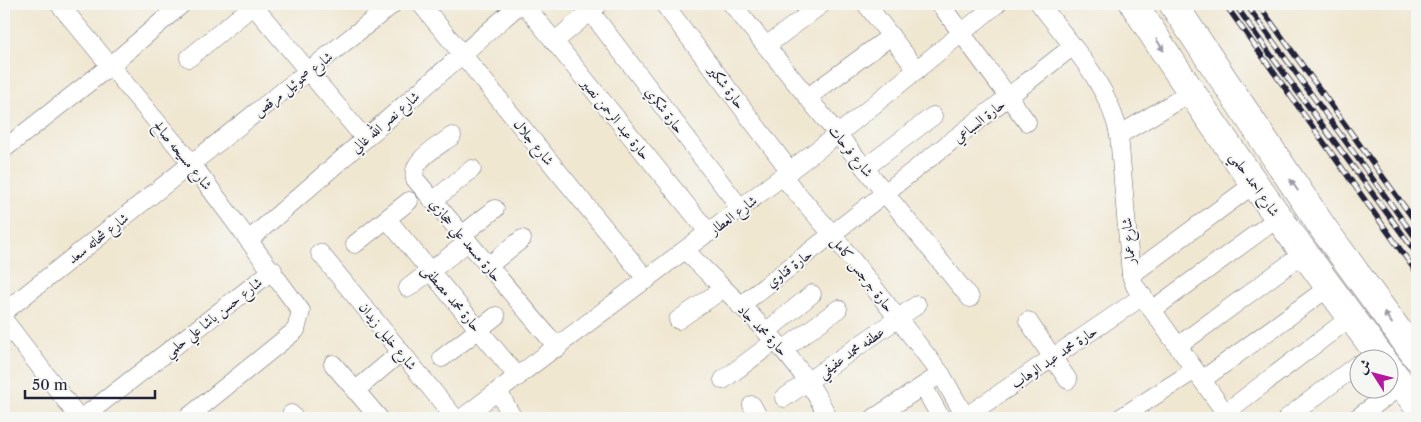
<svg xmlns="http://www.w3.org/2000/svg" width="1421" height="422" viewBox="0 0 1421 422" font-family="'Libre Caslon Text',Amiri,serif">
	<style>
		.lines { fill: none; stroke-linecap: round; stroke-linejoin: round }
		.minor-casing { stroke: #6a6770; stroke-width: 19 }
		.primary-casing { stroke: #6a6770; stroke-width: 29 }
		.minor { stroke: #fff; stroke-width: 18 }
		.primary { stroke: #fff; stroke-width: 28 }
		.rail-casing { stroke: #22223b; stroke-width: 5.5 }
		.rail { stroke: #f6f6f2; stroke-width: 4; stroke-dasharray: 11; stroke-linecap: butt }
		.oneway { fill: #9c9ca7 }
		.labels { text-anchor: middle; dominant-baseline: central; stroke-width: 4; stroke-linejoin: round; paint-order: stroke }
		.street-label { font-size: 14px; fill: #22223b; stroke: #f6f6f2 }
	</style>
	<rect width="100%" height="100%" fill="#f6f6f2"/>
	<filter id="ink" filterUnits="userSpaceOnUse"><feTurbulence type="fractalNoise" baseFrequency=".02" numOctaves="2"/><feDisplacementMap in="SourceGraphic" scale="10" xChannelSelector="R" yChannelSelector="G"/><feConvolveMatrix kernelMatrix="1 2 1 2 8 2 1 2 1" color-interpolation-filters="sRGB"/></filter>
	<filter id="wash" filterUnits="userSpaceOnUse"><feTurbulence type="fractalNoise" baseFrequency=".0096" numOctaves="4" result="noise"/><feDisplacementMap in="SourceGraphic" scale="20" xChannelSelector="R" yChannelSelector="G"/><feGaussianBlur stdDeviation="1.12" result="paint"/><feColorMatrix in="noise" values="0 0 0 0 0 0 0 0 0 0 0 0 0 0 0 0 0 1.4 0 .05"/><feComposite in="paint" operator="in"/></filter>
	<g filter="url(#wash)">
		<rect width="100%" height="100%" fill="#f0e7d1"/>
	</g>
	<g filter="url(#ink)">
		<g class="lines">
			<defs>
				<g id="minor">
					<polyline points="59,4 192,164 301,311 296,330 187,418"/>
					<polyline points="252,4 365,139"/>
					<polyline points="421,4 647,280"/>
					<polyline points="524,4 709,233"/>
					<polyline points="664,4 790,171"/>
					<polyline points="732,4 970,298"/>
					<polyline points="866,4 917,70"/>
					<polyline points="940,4 1027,122"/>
					<path d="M1040 4C1070 44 1109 84 1119 135L1131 275 1135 286 1229 418"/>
					<polyline points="590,11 741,209"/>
					<polyline points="554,42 599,4"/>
					<polyline points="766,46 822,4"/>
					<polyline points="189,58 255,4"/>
					<polyline points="808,97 891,36"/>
					<polyline points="1119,135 1190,93"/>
					<path d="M452 136C439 146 410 160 415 179L558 348"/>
					<polyline points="4,149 110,66 182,4"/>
					<polyline points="865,168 933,116"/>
					<polyline points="783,177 833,235 941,374 966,418"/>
					<polyline points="433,201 472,169"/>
					<polyline points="387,219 518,377"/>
					<polyline points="462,235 495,209"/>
					<polyline points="249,240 520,4"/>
					<polyline points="355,244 409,201"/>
					<path d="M686 251C734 301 800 354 828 418"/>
					<polyline points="320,253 455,418"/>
					<polyline points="488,266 522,239"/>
					<polyline points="1131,275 1254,184"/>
					<polyline points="408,288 468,242"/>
					<polyline points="740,306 1072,47"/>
					<polyline points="1152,310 1278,218"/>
					<polyline points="4,312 393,4"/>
					<polyline points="4,320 79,418"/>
					<polyline points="678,320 723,289"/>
					<polyline points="1028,321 1068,380"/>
					<polyline points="766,332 812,294"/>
					<polyline points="1178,346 1304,253"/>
					<polyline points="783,350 838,309"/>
					<polyline points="442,358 496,316"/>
					<polyline points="333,364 379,418"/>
					<polyline points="723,380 775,341"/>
					<polyline points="1202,380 1329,287"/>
					<polyline points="923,386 941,418"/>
					<polyline points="355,391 401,352"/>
					<polyline points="498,391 513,418"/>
					<polyline points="784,398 917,305"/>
					<polyline points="752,405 759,418"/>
					<polyline points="1225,413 1351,317"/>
					<polyline points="291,414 294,418"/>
					<polyline points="965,417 1143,296"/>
					<polyline points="82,418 273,270"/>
					<polyline points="462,418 837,135 997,4"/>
					<polyline points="874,418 941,374"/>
					<polyline points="1120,418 1195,370"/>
					<polyline points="1287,418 1358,364"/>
					<polyline points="1357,418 1402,385"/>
				</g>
				<g id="primary">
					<path d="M1134 4C1211 126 1296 243 1383 360"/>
					<polyline points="1173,4 1323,228 1417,357"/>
					<polyline points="1388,367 1417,405"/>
				</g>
			</defs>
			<use href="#minor" class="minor-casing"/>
			<use href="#primary" class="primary-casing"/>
			<use href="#minor" class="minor"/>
			<use href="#primary" class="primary"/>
			<defs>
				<g id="rail">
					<polyline points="1225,4 1417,273"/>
					<polyline points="1235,4 1259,39 1417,254"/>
					<polyline points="1246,4 1417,240"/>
					<polyline points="1258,4 1417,224"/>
				</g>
			</defs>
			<use href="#rail" class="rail-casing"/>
			<use href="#rail" class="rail"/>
		</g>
		<defs><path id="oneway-solid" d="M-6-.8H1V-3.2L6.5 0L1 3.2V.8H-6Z" transform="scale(1.25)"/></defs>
		<g class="oneway">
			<use href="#oneway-solid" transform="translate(1160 45) rotate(58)"/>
			<use href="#oneway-solid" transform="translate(1294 185) rotate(-124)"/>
			<use href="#oneway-solid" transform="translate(1388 318) rotate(-126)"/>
		</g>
	</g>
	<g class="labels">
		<g class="street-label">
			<text transform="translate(293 84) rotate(-38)">شارع صموئيل مرقص</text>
			<text transform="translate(727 87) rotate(53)">حارة شكير</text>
			<text transform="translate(665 110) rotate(53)">حارة شكري</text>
			<text transform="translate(616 119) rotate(51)">حارة عبد الرحمن نصير</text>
			<text transform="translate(979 121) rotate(-38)">حارة السباعي</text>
			<text transform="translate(385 122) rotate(-41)">شارع نصر الله غالي</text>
			<text transform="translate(534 142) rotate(51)">شارع جلال</text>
			<text transform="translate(851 151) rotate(51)">شارع فرحات</text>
			<text transform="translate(183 155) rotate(51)">شارع مسيحه صالح</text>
			<text transform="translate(1255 184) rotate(55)">شارع احمد حلمي</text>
			<text transform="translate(733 215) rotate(-37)">شارع العطار</text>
			<text transform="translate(98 238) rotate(-38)">شارع شحاته سعد</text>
			<text transform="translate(466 240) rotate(50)">حارة مسعد علي حجازي</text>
			<text transform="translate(1128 241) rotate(-95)">شارع عمار</text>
			<text transform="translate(789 268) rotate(-37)">حارة قناوي</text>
			<text transform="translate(863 274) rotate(52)">حارة جرجس كامل</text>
			<text transform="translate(452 298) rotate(50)">حارة محمد مصطفى</text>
			<text transform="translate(213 317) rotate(-38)">شارع حسن باشا علي حلمي</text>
			<text transform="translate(763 330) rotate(46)">حارة محمد جاد</text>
			<text transform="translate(388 336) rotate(51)">شارع خليل زيدان</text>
			<text transform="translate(851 352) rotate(-35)">عطفه محمد عفيفي</text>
			<text transform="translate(1054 357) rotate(-34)">حارة محمد عبد الوهاب</text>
		</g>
	</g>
	<rect width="1421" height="422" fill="none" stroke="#f6f6f2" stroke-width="20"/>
	<g transform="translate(1374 374) rotate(306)"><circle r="24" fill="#f6f6f2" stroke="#a1a1a9"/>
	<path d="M0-4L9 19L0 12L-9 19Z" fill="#b5179e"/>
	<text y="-8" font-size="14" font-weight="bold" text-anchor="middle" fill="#22223b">ش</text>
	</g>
	<path d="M25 390v8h130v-8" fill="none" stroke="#22223b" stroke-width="2.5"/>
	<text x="32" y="390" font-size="15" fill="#22223b" stroke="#f6f6f2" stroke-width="4" paint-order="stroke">50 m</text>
</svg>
